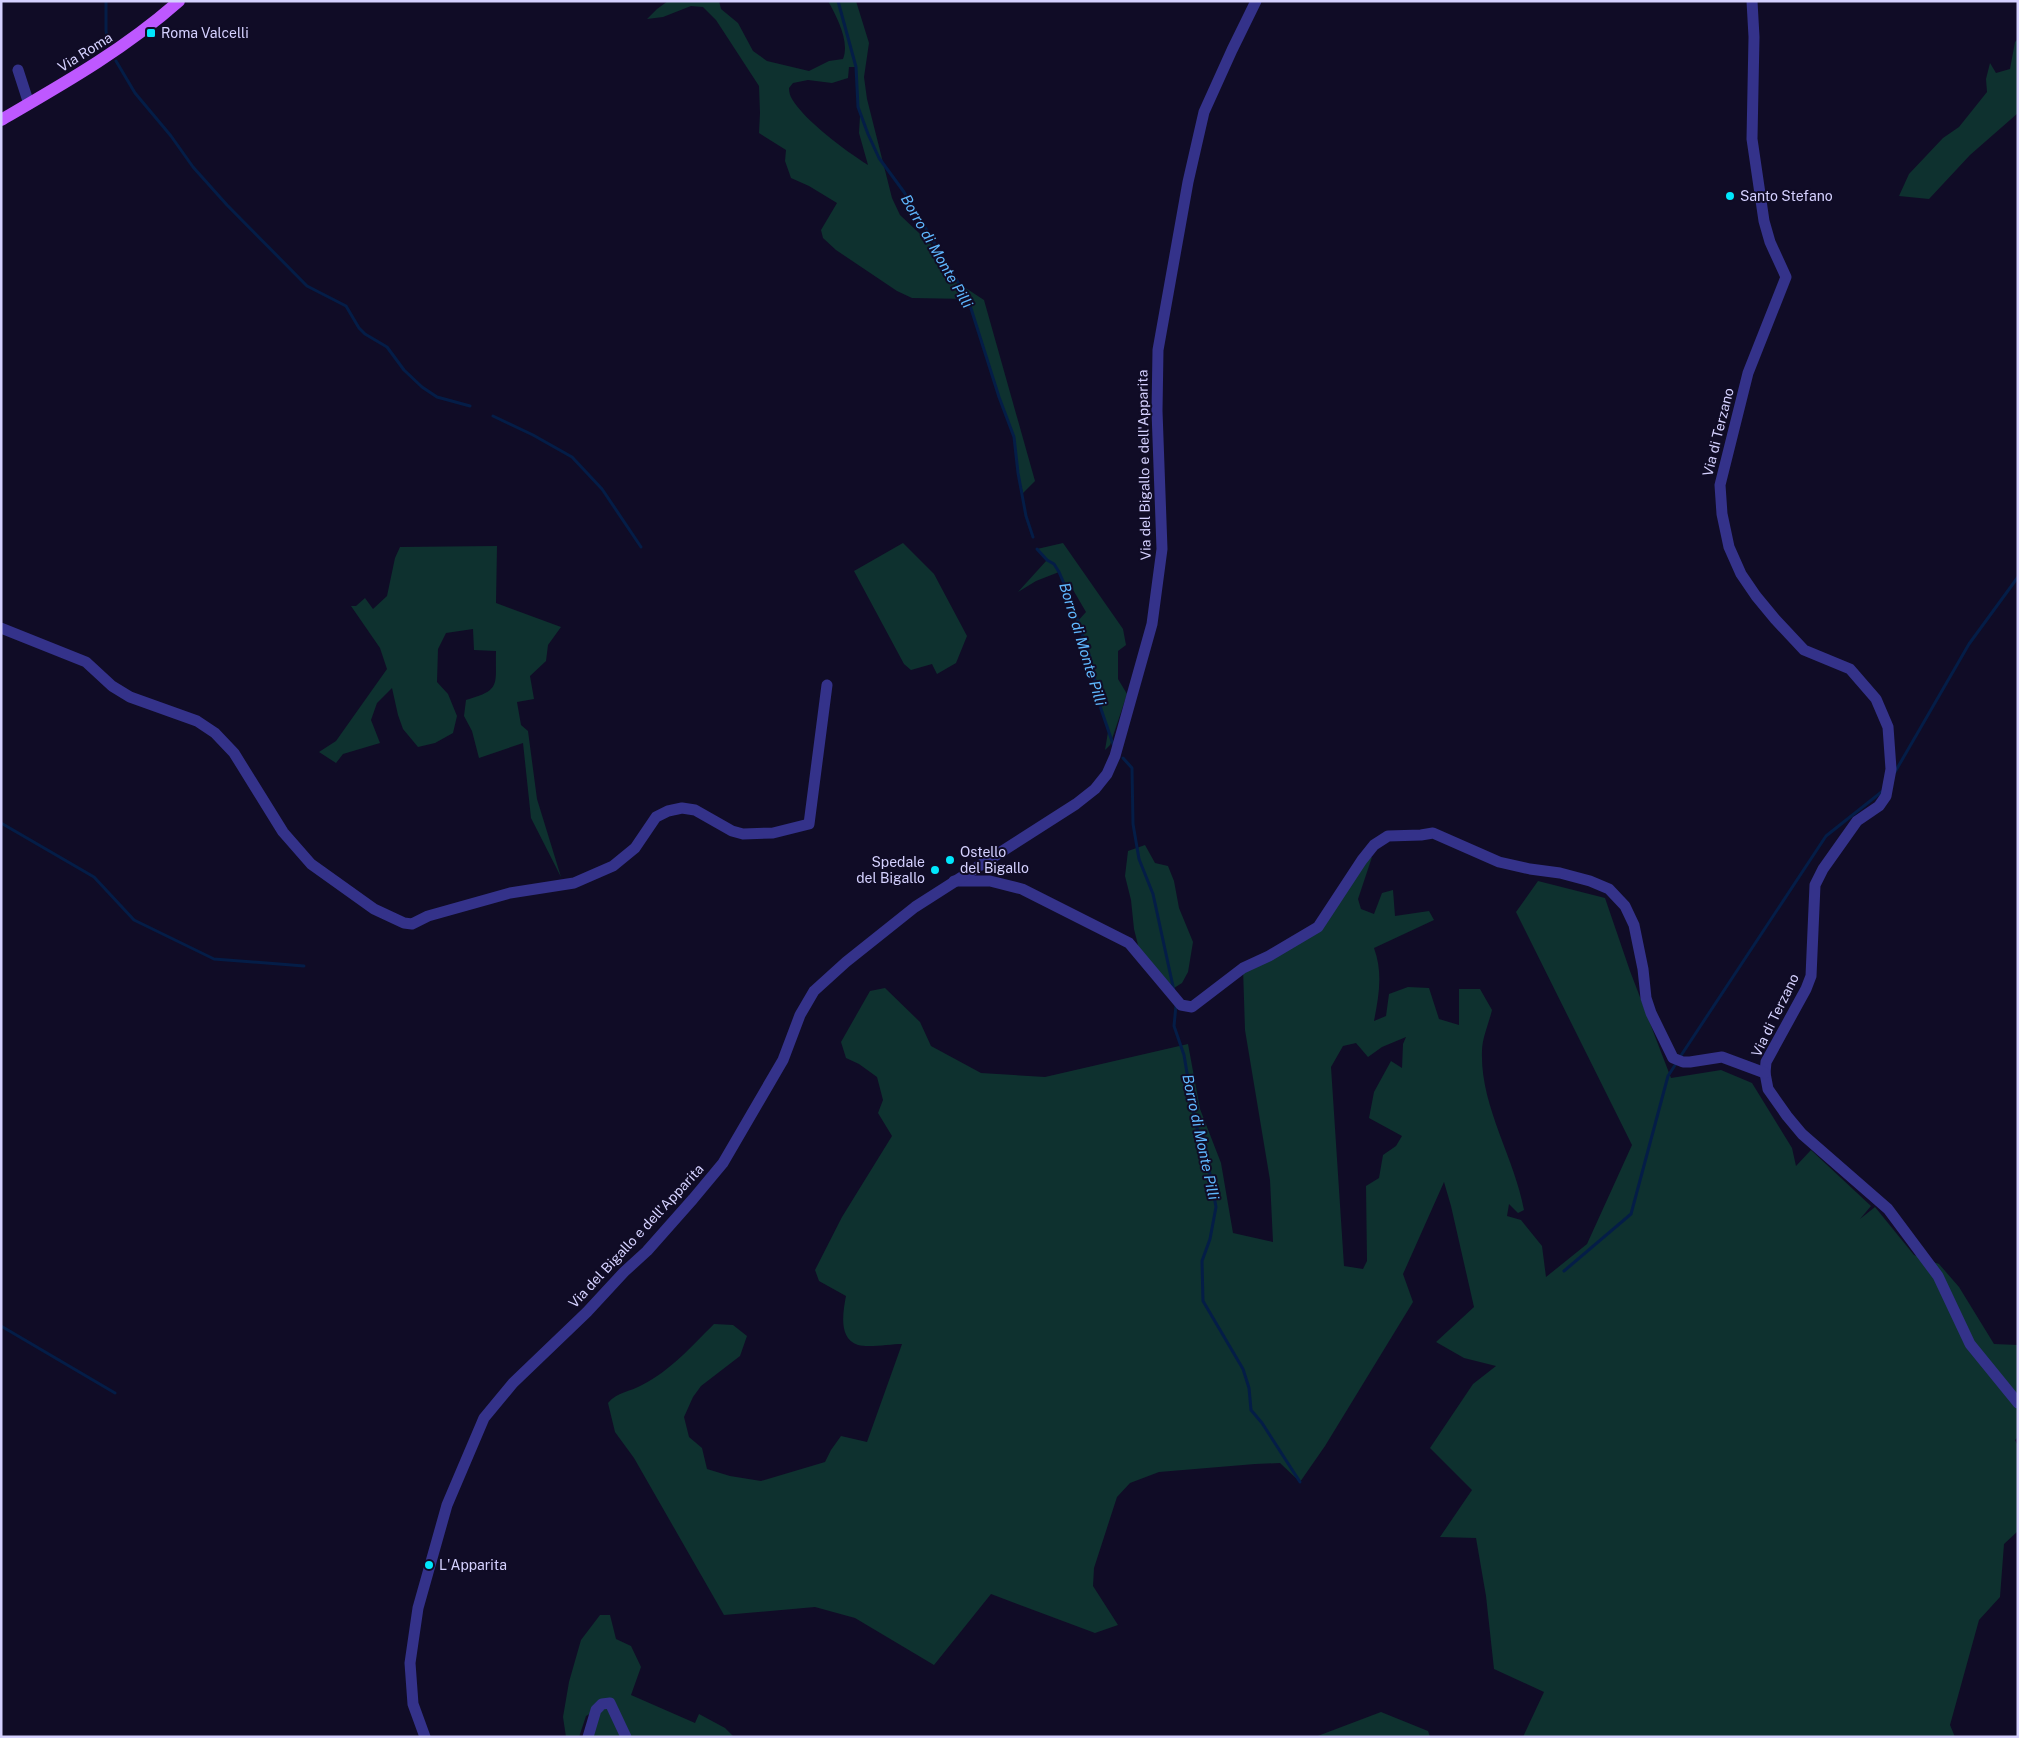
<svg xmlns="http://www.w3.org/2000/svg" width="2019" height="1738" viewBox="0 0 2019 1738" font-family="'Public Sans',sans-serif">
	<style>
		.green { fill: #0e312f; fill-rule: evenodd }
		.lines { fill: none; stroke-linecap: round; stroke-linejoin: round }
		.stream { stroke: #041d47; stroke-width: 3 }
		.minor { stroke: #34328a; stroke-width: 11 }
		.major { stroke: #be58ff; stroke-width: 12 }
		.poi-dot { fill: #00e7fc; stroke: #100c26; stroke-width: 2 }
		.labels { text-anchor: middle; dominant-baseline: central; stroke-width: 4; stroke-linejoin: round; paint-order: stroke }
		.poi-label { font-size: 14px; fill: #d5d1ff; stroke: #100c26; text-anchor: start }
		.street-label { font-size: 14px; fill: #d5d1ff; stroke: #100c26 }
		.water-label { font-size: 15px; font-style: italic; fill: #5fb8ff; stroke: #100c26 }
	</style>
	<rect width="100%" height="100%" fill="#100c26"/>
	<g class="green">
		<path d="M668 1H719L721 9 738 23 753 51 767 61 809 71 829 61 843 59C850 42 837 17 828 1H856L869 43 864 77 867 99 892 198 900 215 937 250 961 285 984 300 1035 481 1023 493 1018 473 1014 437 999 397 968 299 912 298 897 291 836 250 823 238 821 230 837 203 809 186 791 178 785 161 786 150 759 133 760 113 759 86 716 20 703 7 691 6 663 17 647 19 657 9ZM849 67H856V82L860 116 859 133 868 165C846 151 805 121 792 99 790 96 789 92 789 88L793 83 808 80 832 83 848 78Z"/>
		<polygon points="2018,39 2018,113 1970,155 1929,199 1899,196 1909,174 1943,138 1959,127 1987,92 1986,79 1990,63 1996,73 2010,69 2015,42"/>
		<polygon points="903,543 934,574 967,636 956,663 937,674 932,664 911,670 904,664 854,571"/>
		<polygon points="1063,543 1123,629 1126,645 1118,651 1118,679 1127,694 1110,745 1105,750 1108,732 1101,709 1091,661 1077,622 1086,612 1072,588 1063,581 1059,572 1036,581 1018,592 1047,560 1037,549"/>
		<path d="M497 546 496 603 561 627 548 645 546 661 530 676 534 699 517 702 521 725 528 731 537 799 561 877 531 818 523 743 479 758 472 731 464 716 466 700C502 690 495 685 496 651L474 650 473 629 446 633 438 649 437 682 448 694 457 716 453 733 435 743 418 747 403 729 398 715 392 688 377 703 371 720 380 743 343 754 336 763 319 752 336 741 387 669 380 648 351 606H356L365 598 373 609 387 596 395 558 400 547Z"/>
		<polygon points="1145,845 1155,863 1168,866 1174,881 1179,908 1193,942 1188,972 1182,983 1174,988 1140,953 1134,929 1131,900 1125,876 1128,851"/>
		<path d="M1372 857 1358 899 1361 909 1374 914 1382 893 1393 890 1395 916 1429 911 1434 920 1374 948C1383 973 1379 995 1374 1021L1386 1016 1389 994 1408 987 1429 988 1439 1019 1459 1025V989H1480L1492 1010C1489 1023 1482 1038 1482 1051 1480 1106 1514 1156 1524 1210L1518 1213 1509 1204 1507 1216 1521 1220 1542 1246 1546 1277 1587 1244 1632 1145 1516 912 1538 881 1605 898 1630 971 1671 1078 1721 1070 1752 1083 1792 1148 1796 1166 1811 1150 1871 1206 1860 1219 1875 1207 1914 1255 1939 1264 1959 1287 1994 1344 2018 1345V1437L2015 1440 2018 1446V1531L2004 1544 2000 1597 1979 1620 1950 1725 1955 1737H1523L1544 1692 1494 1669 1486 1596 1476 1538 1440 1537 1472 1490 1430 1448 1473 1384 1496 1366 1464 1358 1436 1342 1474 1307 1451 1206 1444 1182 1403 1274 1413 1302 1325 1446 1300 1482 1280 1463 1255 1464 1159 1472 1130 1483 1117 1497 1094 1568 1093 1586 1118 1625 1095 1633 991 1594 934 1665 855 1618 815 1607 724 1615 634 1458 615 1432 608 1403C617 1392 630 1392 642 1385 670 1371 692 1346 714 1324L733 1325 747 1336 740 1356 701 1386 693 1397 684 1417 689 1437 702 1448 707 1469 730 1476 761 1481 825 1462 831 1450 841 1436 867 1442 902 1344C890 1344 869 1348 858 1345 838 1339 843 1312 846 1296L819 1281 815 1270 842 1217 892 1136 878 1113 883 1100 877 1077 859 1064 846 1058 841 1042 870 991 885 988 920 1022 931 1046 981 1073 1045 1077 1188 1044 1200 1109 1221 1163 1233 1233 1273 1242 1270 1180 1245 1030 1243 968 1318 927 1362 860ZM1406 1037 1403 1044 1402 1068 1391 1061 1374 1092 1369 1118 1402 1136 1396 1146 1383 1155 1379 1178 1366 1186 1367 1261 1363 1269 1344 1266 1331 1067 1343 1046 1356 1043 1368 1057 1382 1047Z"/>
		<polygon points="600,1615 610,1615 616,1639 631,1646 641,1667 631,1695 695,1723 699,1714 725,1728 734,1737 588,1737 596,1710 586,1716 579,1737 566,1737 563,1717 569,1682 581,1640"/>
		<polygon points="1381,1712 1428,1731 1430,1737 1315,1737"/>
	</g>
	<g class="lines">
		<g class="stream">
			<polyline points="106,1 106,31 108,42"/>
			<polyline points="838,1 856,67 858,107 868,134 879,158 904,192 968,299 999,397 1014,437 1018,473 1026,516 1033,537"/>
			<polyline points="116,61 135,93 171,136 193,167 227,205 307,286 346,306 359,328 365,334 387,347 404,370 422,387 437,397 470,406"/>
			<polyline points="493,416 533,435 572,457 602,489 641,547"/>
			<polyline points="1037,549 1047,560 1054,564 1059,572 1071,600 1091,661 1101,709 1114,747"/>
			<polyline points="1123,758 1132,768 1133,824 1139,859 1153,894 1174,991"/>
			<polyline points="1895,772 1969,644 2018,577"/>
			<polyline points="1,823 94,877 134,920 214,959 304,966"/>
			<polyline points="1176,1005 1174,1026 1184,1055 1195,1121 1210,1174 1216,1207 1210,1239 1202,1261 1203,1301 1243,1369 1249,1388 1251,1410 1262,1423 1300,1482"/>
			<polyline points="1680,1057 1826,836 1884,790"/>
			<polyline points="1564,1271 1631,1214 1668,1076 1677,1062"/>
			<polyline points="1,1326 115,1393"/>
		</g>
		<g class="minor">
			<polyline points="1752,1 1754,37 1752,139 1764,221 1770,242 1786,277 1748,373 1720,485 1722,514 1729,547 1741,574 1756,596 1775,619 1804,650 1850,669 1876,699 1888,727 1891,769 1886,796 1879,806 1857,821 1823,869 1815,885 1811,976 1806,989 1766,1062 1765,1073 1768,1089 1787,1116 1802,1134 1888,1209 1938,1276 1970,1344 2018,1403"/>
			<polyline points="18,70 29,104"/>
			<polyline points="1,628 86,662 112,686 130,697 197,721 215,733 234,753 283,832 311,864 374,909 404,923 412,924 428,916 510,893 574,883 613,866 635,848 656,817 668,811 682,808 695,810 732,831 743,834 773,833 809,824 827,685"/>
			<polyline points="954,881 990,881 1022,889 1129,943 1181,1005 1192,1007 1243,968 1269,956 1318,927 1362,860 1374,845 1388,836 1421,835 1433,833 1499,862 1530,869 1560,873 1590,881 1609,889 1625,906 1634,925 1643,969 1646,998 1651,1013 1673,1058 1683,1062 1690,1062 1722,1057 1765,1073"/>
			<polyline points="425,1737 413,1704 410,1663 418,1608 447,1505 484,1418 513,1383 587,1312 624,1272 647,1251 693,1199 723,1163 783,1060 800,1015 814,991 846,962 915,907 1076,804 1095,789 1107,774 1115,756 1152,624 1162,549 1157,411 1158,350 1188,182 1204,112 1232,50 1256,1"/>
			<polyline points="588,1737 596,1710 602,1704 610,1703 626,1737"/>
		</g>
		<path class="major" d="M1 120C63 84 125 49 179 1"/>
	</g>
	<g class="poi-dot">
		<rect x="146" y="28" width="10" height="10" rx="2.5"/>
		<circle cx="1730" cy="196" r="5"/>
		<circle cx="950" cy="860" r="5"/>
		<circle cx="935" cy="870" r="5"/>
		<circle cx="429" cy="1565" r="5"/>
	</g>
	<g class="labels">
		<g class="poi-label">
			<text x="161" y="33">Roma Valcelli</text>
			<text x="1740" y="196">Santo Stefano</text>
			<text x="960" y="852">Ostello<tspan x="960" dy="16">del Bigallo</tspan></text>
			<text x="925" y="862" text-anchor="end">Spedale<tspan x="925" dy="16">del Bigallo</tspan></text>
			<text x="439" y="1565">L'Apparita</text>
		</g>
		<g class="street-label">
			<text transform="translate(85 52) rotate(-32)">Via Roma</text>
			<text transform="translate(1718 432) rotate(-76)">Via di Terzano</text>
			<text transform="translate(1144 465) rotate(-91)">Via del Bigallo e dell'Apparita</text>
			<text transform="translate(1775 1015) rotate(-64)">Via di Terzano</text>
			<text transform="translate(636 1236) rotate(-47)">Via del Bigallo e dell'Apparita</text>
		</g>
		<g class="water-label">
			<text transform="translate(937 251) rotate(60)">Borro di Monte Pilli</text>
			<text transform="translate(1083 644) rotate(73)">Borro di Monte Pilli</text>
			<text transform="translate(1201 1137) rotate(78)">Borro di Monte Pilli</text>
		</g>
	</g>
	<rect width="2019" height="1738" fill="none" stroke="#d5d1ff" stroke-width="5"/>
</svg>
